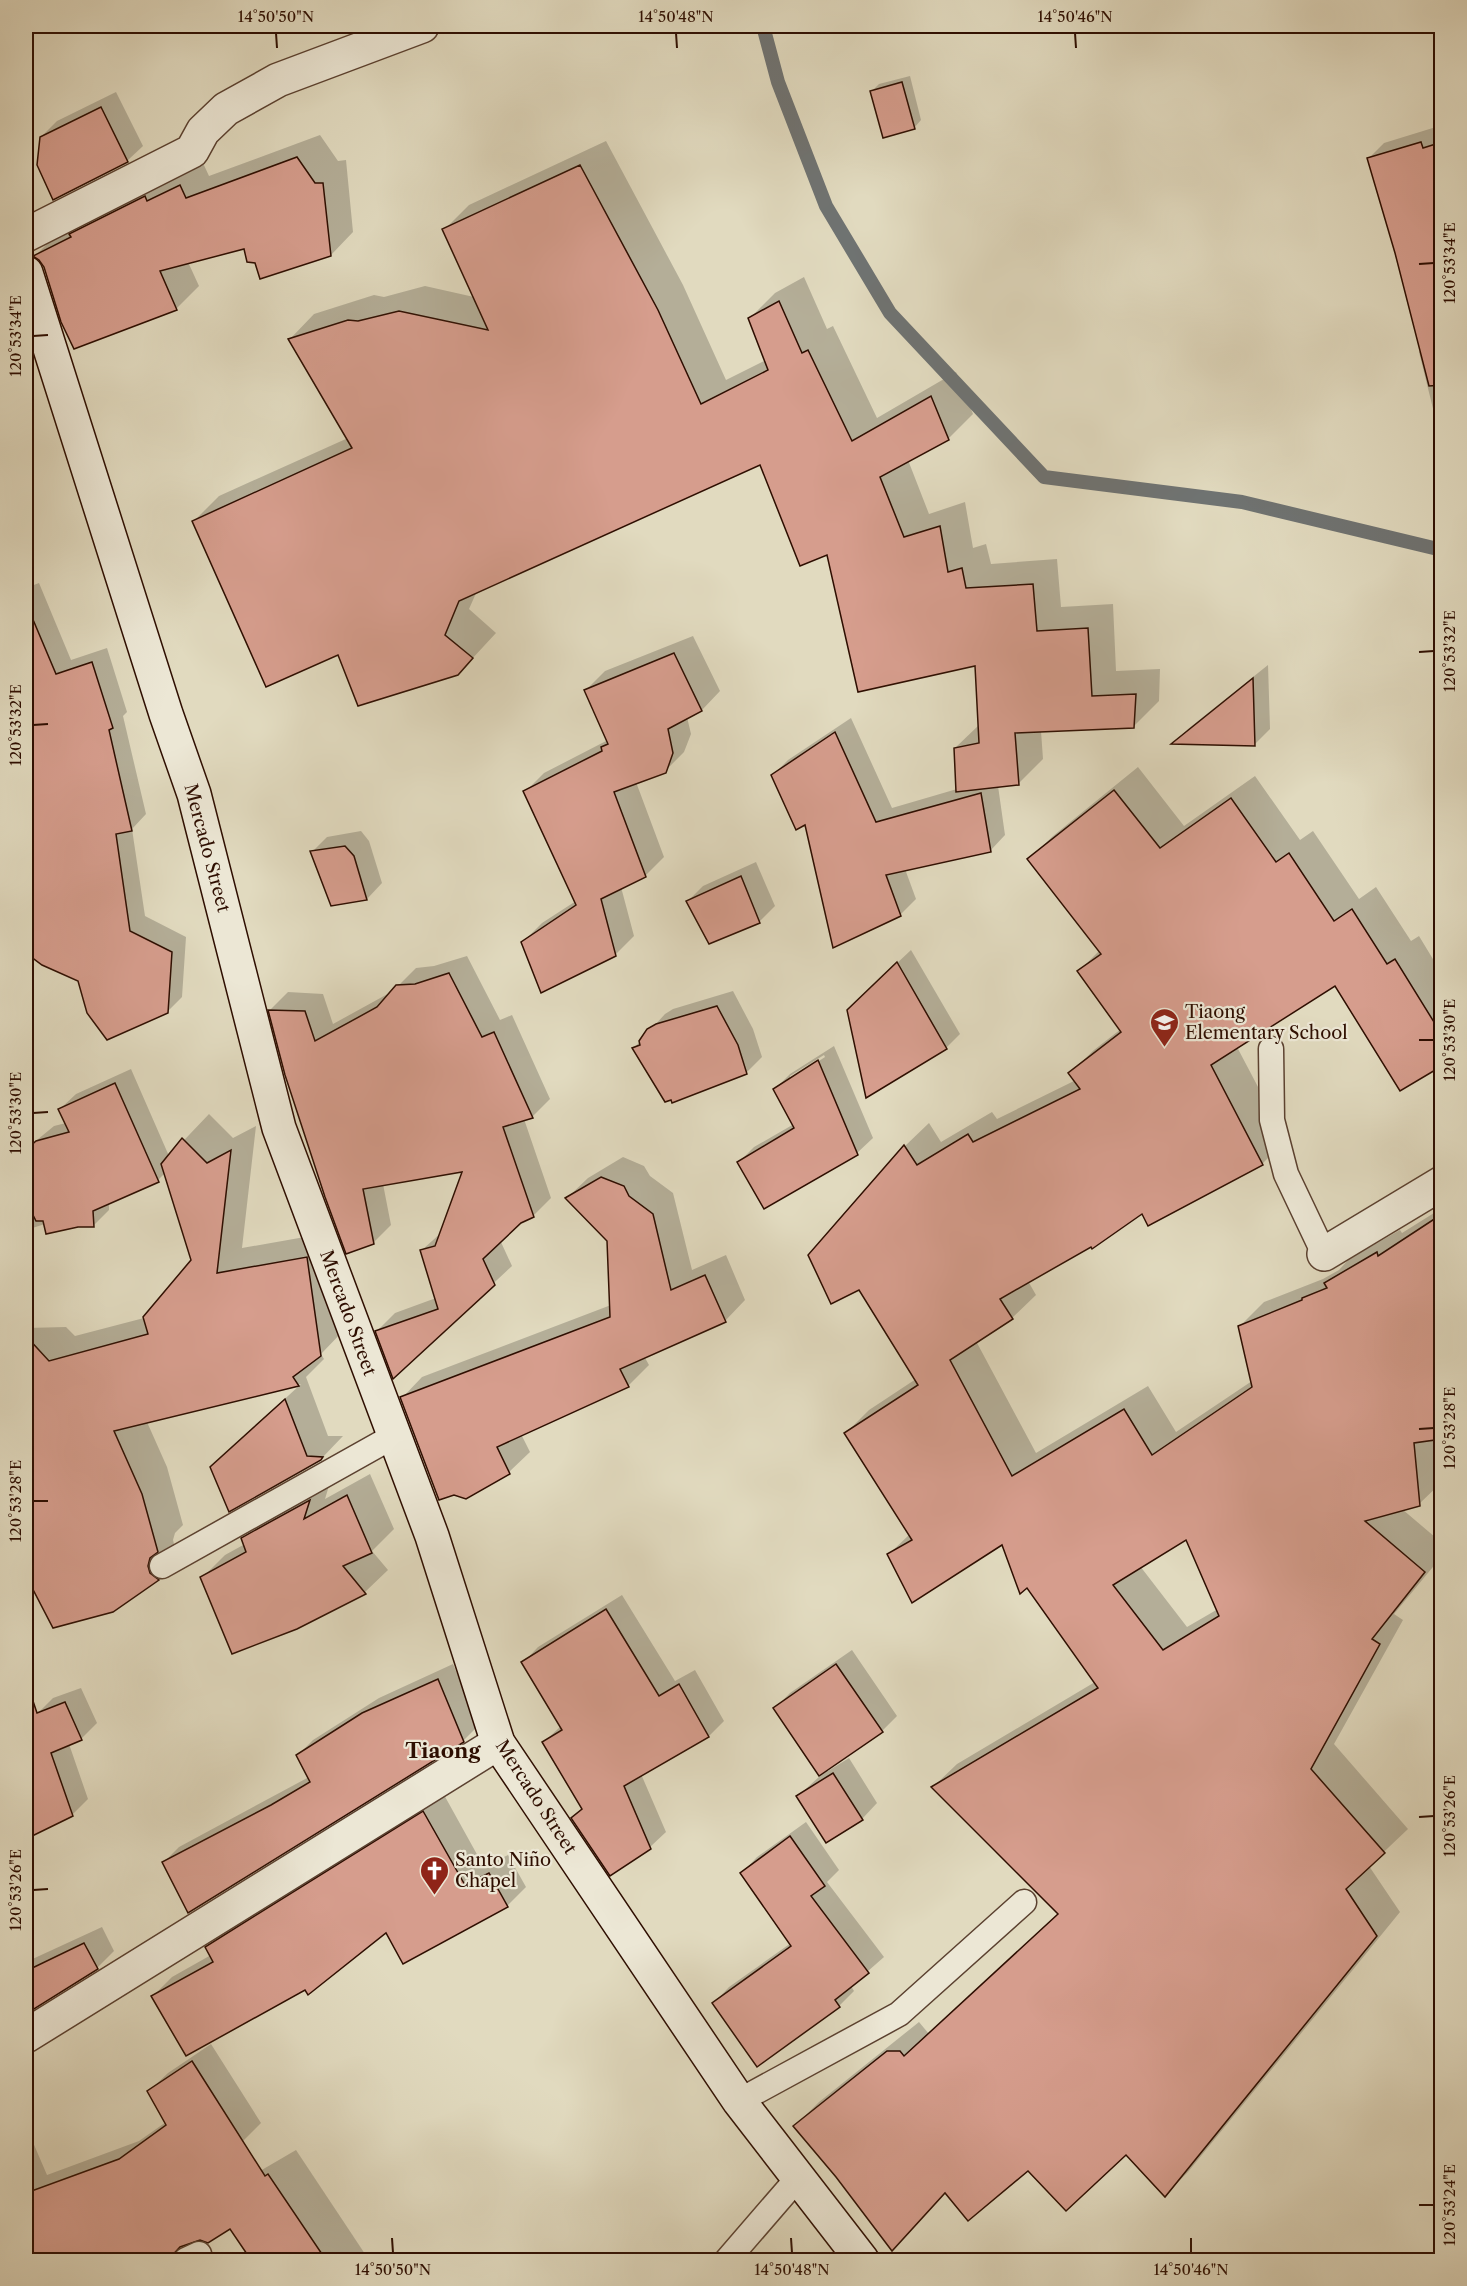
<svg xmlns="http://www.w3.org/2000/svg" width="1467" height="2286" viewBox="0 0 1467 2286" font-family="'Libre Caslon Text',serif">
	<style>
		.shadow { fill: #0003; fill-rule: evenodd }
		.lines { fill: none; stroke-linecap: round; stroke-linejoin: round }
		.stream { stroke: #6f7372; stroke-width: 14 }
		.building { fill: #d69d8d; stroke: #2e0e01; stroke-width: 1.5; fill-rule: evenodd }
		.lane-casing { stroke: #5b4130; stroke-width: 27 }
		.street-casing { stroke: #5b4130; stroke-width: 36 }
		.secondary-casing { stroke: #2e0e01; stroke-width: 36 }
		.lane { stroke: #ece7d5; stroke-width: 24 }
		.street { stroke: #ece7d5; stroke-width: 33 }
		.secondary { stroke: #ece7d5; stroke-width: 33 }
		.ticks { fill: none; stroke: #2e0e01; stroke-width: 2 }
		.labels { text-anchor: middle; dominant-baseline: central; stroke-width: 4.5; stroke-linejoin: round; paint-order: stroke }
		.street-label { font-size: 18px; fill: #2e0e01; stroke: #ece7d5 }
		.poi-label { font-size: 18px; fill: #2e0e01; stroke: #ece7d5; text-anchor: start }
		.quarter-label { font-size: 21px; font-weight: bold; fill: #2e0e01; stroke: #ece7d5 }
		.neatline { fill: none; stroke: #2e0e01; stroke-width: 2 }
		.ticks-label { font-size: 15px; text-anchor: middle; fill: #2e0e01 }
	</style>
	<rect width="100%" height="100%" fill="#e1dabf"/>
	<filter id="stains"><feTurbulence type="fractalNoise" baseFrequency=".00333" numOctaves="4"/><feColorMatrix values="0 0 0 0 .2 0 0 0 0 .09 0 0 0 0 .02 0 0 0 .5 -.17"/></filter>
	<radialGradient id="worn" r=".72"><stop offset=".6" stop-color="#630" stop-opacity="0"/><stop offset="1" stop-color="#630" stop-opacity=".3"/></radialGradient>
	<g class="shadow">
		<polygon points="910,76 921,120 914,128 872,91 879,84"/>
		<polygon points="116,92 143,146 127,161 41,137 57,121"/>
		<polygon points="1436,127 1438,134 1442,133 1440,437 1419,352 1421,350 1397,252 1369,158 1384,143"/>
		<polygon points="320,135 338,161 346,160 353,232 331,255 256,262 245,247 188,262 199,286 176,309 45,267 35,256 57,234 203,163 209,176"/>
		<polygon points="606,141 683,285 726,380 766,360 750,318 775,293 804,277 827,329 833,326 877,418 956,372 973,414 948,439 908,460 929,514 965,502 973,548 986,544 991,564 1057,559 1061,607 1113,604 1116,671 1160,669 1159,701 1134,726 1041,731 1043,759 1018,784 998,786 1005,835 990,851 905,869 916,899 900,915 806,823 773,775 788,760 851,718 892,808 957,789 955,748 979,725 976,664 828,553 761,463 477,591 469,609 496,633 458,674 339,653 194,521 219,496 348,438 290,339 314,314 374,295 384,297 425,286 474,297 444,230 469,205"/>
		<polygon points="39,583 71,660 107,648 127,712 123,716 146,814 132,829 145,916 186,937 182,997 167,1012 79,979 32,955 26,935 26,588"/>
		<polygon points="693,636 720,691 702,710 687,717 691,734 684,752 665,771 636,782 664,857 645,876 621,887 634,936 615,955 523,942 542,923 576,901 525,792 544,773 608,740 586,690 605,671"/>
		<polygon points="1268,665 1270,729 1254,745 1174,743 1188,729"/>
		<path d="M1138 767 1184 826 1255 776 1300 840 1313 831 1359 899 1376 887 1411 941 1419 936 1442 974V1064L1336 984 1237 1047 1286 1140 1262 1164 1142 1212 1091 1245 1028 1281 1036 1295 1012 1318 976 1341 1036 1453 1148 1386 1176 1432 1252 1381 1240 1326 1264 1302 1323 1279 1339 1270 1349 1259 1400 1230 1402 1233 1442 1208V1438H1439L1442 1482 1419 1504 1402 1509 1442 1543V1556L1394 1614 1403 1620 1334 1744 1408 1829 1369 1866 1400 1912 1188 2172 1165 2195 1126 2153 1029 2169 946 2192 915 2226 837 2176 795 2126 819 2102 919 2022 929 2034 1059 1913 933 1787 957 1764 1095 1682 1003 1543 889 1554 910 1534 846 1433 869 1410 916 1379 859 1288 810 1255 905 1146 929 1123 941 1142 992 1112 997 1119 1076 1080 1070 1073 1094 1050 1121 1029 1079 971 1100 950 1029 859 1053 836ZM1187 1537 1218 1609 1187 1627 1140 1566Z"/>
		<polygon points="361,831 369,841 382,883 367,899 332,904 312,852 327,837"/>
		<polygon points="756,862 775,906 759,922 688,901 703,886"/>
		<polygon points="911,950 960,1034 946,1048 867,1095 862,996"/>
		<polygon points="467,956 500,1020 512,1015 550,1099 532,1117 524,1119 551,1198 533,1216 520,1222 500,1240 512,1266 394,1376 377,1331 395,1313 436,1298 422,1250 442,1232 464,1170 383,1184 391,1225 373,1243 270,1010 288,992 323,994 333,1024 393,991 416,968 434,966"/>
		<polygon points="733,991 753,1029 762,1057 746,1073 672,1098 634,1048 665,1014 673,1009"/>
		<path d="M834 1046 873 1138 857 1153 765 1207 739 1162 754 1147 794 1124 775 1089 790 1074ZM824 1055 825 1057 790 1080V1076Z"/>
		<polygon points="131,1069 169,1156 209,1114 233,1138 256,1126 242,1248 333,1232 346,1328 321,1354 324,1359 306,1377 328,1436 343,1436 321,1459 211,1467 301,1384 147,1422 167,1467 183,1525 175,1533 173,1540 175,1548 184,1553 158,1578 112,1610 54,1626 26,1572 26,1328 66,1327 75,1336 144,1318 193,1260 165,1173 158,1180 109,1203 109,1210 94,1225 45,1224 26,1230 26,1149 54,1126 66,1123 60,1109 76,1094"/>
		<polygon points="623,1157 644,1166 650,1176 673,1193 692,1270 726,1255 745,1300 725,1321 644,1356 649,1365 628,1386 521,1434 530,1452 509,1472 465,1497 402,1398 422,1377 611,1305 609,1241 567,1198 588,1178"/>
		<polygon points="370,1474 394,1529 372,1551 388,1570 365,1592 296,1628 202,1578 225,1555 245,1544 242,1539 265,1516 331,1479 325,1499"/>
		<polygon points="622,1595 675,1681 695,1670 724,1721 709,1736 641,1774 666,1832 650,1847 611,1874 573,1818 583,1808 543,1743 561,1726 523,1663 538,1647"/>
		<polygon points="852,1650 897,1716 882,1731 827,1769 828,1771 849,1758 877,1803 862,1819 798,1796 820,1776 775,1708 790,1693"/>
		<polygon points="453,1664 479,1725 463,1741 164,1862 179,1847 309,1777 298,1755 313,1740 379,1698"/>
		<polygon points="81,1688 97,1723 81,1739 69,1744 88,1799 72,1815 26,1837 26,1745 44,1738 37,1714 53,1698"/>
		<polygon points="443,1793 484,1867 508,1855 526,1887 507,1906 387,1931 306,1988 153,1996 172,1977 211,1955 207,1947 226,1928"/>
		<polygon points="806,1822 839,1870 827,1882 884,1957 851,1986 854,1991 839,2006 714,2003 729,1987 791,1943 742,1873 757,1857"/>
		<polygon points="102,1927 114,1951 97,1968 26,2013 26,1962"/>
		<polygon points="211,2044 261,2123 243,2141 26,2241 26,2126 47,2175 139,2141 166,2122 149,2091 168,2073"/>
		<polygon points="296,2150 369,2260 253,2260 217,2207 243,2181"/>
	</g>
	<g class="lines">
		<polyline class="stream" points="763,26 778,82 826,206 890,313 1044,477 1242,502 1442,550"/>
	</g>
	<g class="building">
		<polygon points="902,82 915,129 883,138 870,91"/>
		<polygon points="101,107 128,162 53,200 37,165 40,137"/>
		<polygon points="1421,142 1423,148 1442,142 1442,385 1429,386 1395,253 1367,158"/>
		<polygon points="297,157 315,183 323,183 331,256 260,279 255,263 247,262 244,249 160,271 177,310 74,349 61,322 44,267 39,260 33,256 71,237 69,234 145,196 147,201 180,185 186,198"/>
		<polygon points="580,165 658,310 701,404 768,370 748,318 779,301 802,353 808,350 852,441 931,396 949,440 880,477 904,537 940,526 948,572 962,568 966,588 1033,584 1037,631 1088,628 1092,696 1136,694 1134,728 1015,733 1019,785 956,792 954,748 979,743 975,666 858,692 827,555 800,566 760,465 459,601 445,635 473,658 458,675 358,706 338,655 266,687 192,521 352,448 288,339 348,320 358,321 399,311 488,330 442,229"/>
		<polygon points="26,603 56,674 92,662 113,728 109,730 132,831 116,834 130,931 172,952 168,1013 107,1040 87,1013 78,981 42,965 30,956 26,940"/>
		<polygon points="674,653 702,711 668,729 673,753 666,773 614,792 646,877 601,899 616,956 541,993 521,942 576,905 523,791 602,751 601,747 608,744 584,690"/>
		<polygon points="1253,678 1255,746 1171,744"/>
		<polygon points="835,732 876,822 981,793 991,852 886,875 901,916 833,948 805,825 796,830 771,775"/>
		<path d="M1114 790 1160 848 1231 798 1276 862 1289 853 1334 921 1352 909 1387 964 1395 959 1442 1035V1066L1400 1091 1335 986 1211 1065 1263 1165 1148 1226 1142 1214 1092 1249 1091 1247 1000 1299 1013 1319 950 1360 1012 1476 1124 1409 1152 1455 1252 1387 1238 1326 1302 1300V1298L1327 1288 1324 1283 1377 1252 1378 1256 1442 1214V1439L1414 1443 1420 1506 1365 1521 1425 1572 1372 1639 1380 1644 1311 1769 1385 1853 1346 1889 1377 1936 1165 2197 1126 2155 1066 2211 1028 2171 968 2221 945 2193 892 2251 836 2177 793 2126 887 2051H900L904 2056 1058 1914 931 1787 1098 1688 1027 1588 1020 1594 1002 1545 912 1603 887 1554 912 1540 844 1433 918 1385 859 1290 831 1304 808 1255 904 1145 917 1165 968 1134 973 1142 1080 1089 1068 1073 1121 1032 1077 971 1101 954 1027 859ZM1186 1540 1219 1616 1163 1650 1113 1585Z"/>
		<polygon points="345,846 354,856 367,900 331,906 310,851"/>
		<polygon points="741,876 760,923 709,944 686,901"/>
		<polygon points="897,962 947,1049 866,1098 847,1010"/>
		<polygon points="449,973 482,1037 494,1032 533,1118 503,1127 534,1217 521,1223 483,1259 495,1285 393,1379 375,1331 438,1309 420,1250 435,1246 462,1172 363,1189 374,1244 346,1254 325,1197 285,1075 268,1010 305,1011 315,1041 377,1007 396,985 415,984"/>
		<polygon points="717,1006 738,1045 747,1074 672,1103 671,1100 665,1102 632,1048 640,1045 639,1041 647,1029 656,1024"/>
		<polygon points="818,1060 858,1155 764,1209 737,1162 794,1128 773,1089"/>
		<polygon points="115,1083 159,1182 93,1211 94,1227 78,1227 46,1234 43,1221 36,1221 26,1201 26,1150 36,1141 69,1132 58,1109"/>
		<polygon points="182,1138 207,1163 231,1150 217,1273 307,1257 321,1356 293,1377 299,1386 114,1431 142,1494 158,1552 150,1558 148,1566 150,1573 159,1580 113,1612 53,1628 26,1576 26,1336 49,1361 148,1334 143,1317 191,1260 161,1164"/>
		<polygon points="601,1177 624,1186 629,1196 653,1214 671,1290 705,1275 726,1322 620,1369 629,1387 497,1447 510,1474 466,1499 454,1495 439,1500 400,1397 610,1317 607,1241 565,1198"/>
		<polygon points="285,1399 307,1456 323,1457 321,1460 229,1512 210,1467"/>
		<polygon points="347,1495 372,1553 343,1566 366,1594 297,1629 232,1654 200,1577 246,1552 241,1538 310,1500 304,1519"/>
		<polygon points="606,1609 659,1696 679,1684 709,1737 624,1786 651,1849 610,1876 571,1818 582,1809 542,1742 562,1730 521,1662"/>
		<polygon points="836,1664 883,1732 819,1776 773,1708"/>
		<polygon points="438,1679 464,1742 188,1913 162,1862 271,1805 310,1782 296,1755 362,1713"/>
		<polygon points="31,1695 37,1713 65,1702 82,1740 51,1753 73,1816 26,1839 26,1696"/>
		<polygon points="833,1773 863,1820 826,1843 796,1796"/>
		<polygon points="423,1811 465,1885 489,1873 508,1907 403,1964 386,1933 308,1995 305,1990 186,2056 151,1996 213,1962 205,1947"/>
		<polygon points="790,1836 825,1886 811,1896 869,1973 835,2000 840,2007 757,2067 712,2003 791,1946 740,1873"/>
		<polygon points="84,1943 98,1969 26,2014 26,1971"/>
		<polygon points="192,2061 265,2176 268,2174 326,2260 251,2260 230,2229 208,2243 200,2240 180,2247 168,2260 26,2260 26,2193 119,2159 166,2125 147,2091"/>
	</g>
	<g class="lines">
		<defs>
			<g id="lane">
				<polyline points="1271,1049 1272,1120 1286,1174 1324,1254"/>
				<polyline points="162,1566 394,1436"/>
				<polyline points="739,2101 899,2014 1024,1902"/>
				<polyline points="186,2260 199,2254"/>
				<polyline points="727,2260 797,2179"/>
			</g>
			<g id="street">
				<polyline points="26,235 192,151 203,131 226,109 278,80 422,26"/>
				<polyline points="1324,1254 1442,1183"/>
				<polyline points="26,2036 498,1743"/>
			</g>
			<polyline id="secondary" points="26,273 166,714 194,794 279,1128 432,1536 498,1743 739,2101 862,2260"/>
		</defs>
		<use href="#lane" class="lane-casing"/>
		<use href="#street" class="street-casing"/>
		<use href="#secondary" class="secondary-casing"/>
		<use href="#lane" class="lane"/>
		<use href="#street" class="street"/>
		<use href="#secondary" class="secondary"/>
	</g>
	<path class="ticks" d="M276 33 277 48M676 33 677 48M1075 33 1076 48M1419 264 1434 263M33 336 48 335M1419 652 1434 651M33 725 48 724M1419 1040H1434M33 1113 48 1112M1419 1429 1434 1428M33 1501H48M1419 1817 1434 1816M33 1890 48 1889M1419 2205H1434M392 2238 393 2253M791 2238 792 2253M1191 2238V2253"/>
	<defs>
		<symbol id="school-pin" viewBox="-11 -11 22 30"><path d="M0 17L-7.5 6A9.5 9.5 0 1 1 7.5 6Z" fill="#8f2418" stroke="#ece7d5"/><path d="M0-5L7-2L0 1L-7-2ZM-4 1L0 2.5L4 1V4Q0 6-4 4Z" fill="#fff"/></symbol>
		<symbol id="church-pin" viewBox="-11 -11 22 30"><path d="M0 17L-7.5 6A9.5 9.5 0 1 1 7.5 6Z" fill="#8f2418" stroke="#ece7d5"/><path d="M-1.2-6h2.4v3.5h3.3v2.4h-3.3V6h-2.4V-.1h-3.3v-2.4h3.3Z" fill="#fff"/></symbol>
	</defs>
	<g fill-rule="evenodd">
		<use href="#school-pin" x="1148" y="1006" width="33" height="45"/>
		<use href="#church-pin" x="418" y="1854" width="33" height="45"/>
	</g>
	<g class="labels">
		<g class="street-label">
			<text transform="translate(207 848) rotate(75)">Mercado Street</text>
			<text transform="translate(348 1313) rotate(70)">Mercado Street</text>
			<text transform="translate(536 1797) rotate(57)">Mercado Street</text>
		</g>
		<g class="poi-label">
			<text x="1185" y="1012">Tiaong<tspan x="1185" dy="21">Elementary School</tspan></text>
			<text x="455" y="1860">Santo Niño<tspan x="455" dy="21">Chapel</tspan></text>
		</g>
		<g class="quarter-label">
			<text x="443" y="1750">Tiaong</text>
		</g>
	</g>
	<rect width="1467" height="2286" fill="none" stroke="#e1dabf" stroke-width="66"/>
	<rect x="33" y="33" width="1401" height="2220" class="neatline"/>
	<g class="ticks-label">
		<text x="276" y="22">14°50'50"N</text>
		<text x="676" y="22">14°50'48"N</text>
		<text x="1075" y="22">14°50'46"N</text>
		<text transform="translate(1450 263) rotate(-90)" y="5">120°53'34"E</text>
		<text transform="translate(16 336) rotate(-90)" y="5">120°53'34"E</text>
		<text transform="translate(1450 651) rotate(-90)" y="5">120°53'32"E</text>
		<text transform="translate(16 725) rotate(-90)" y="5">120°53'32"E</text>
		<text transform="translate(1450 1040) rotate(-90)" y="5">120°53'30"E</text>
		<text transform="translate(16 1113) rotate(-90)" y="5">120°53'30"E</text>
		<text transform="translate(1450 1428) rotate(-90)" y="5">120°53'28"E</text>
		<text transform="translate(16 1501) rotate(-90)" y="5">120°53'28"E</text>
		<text transform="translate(1450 1816) rotate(-90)" y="5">120°53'26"E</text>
		<text transform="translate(16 1890) rotate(-90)" y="5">120°53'26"E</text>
		<text transform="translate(1450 2205) rotate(-90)" y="5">120°53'24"E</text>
		<text x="393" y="2275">14°50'50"N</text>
		<text x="792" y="2275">14°50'48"N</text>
		<text x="1191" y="2275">14°50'46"N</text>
	</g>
	<rect width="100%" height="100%" filter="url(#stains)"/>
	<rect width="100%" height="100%" fill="url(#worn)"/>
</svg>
